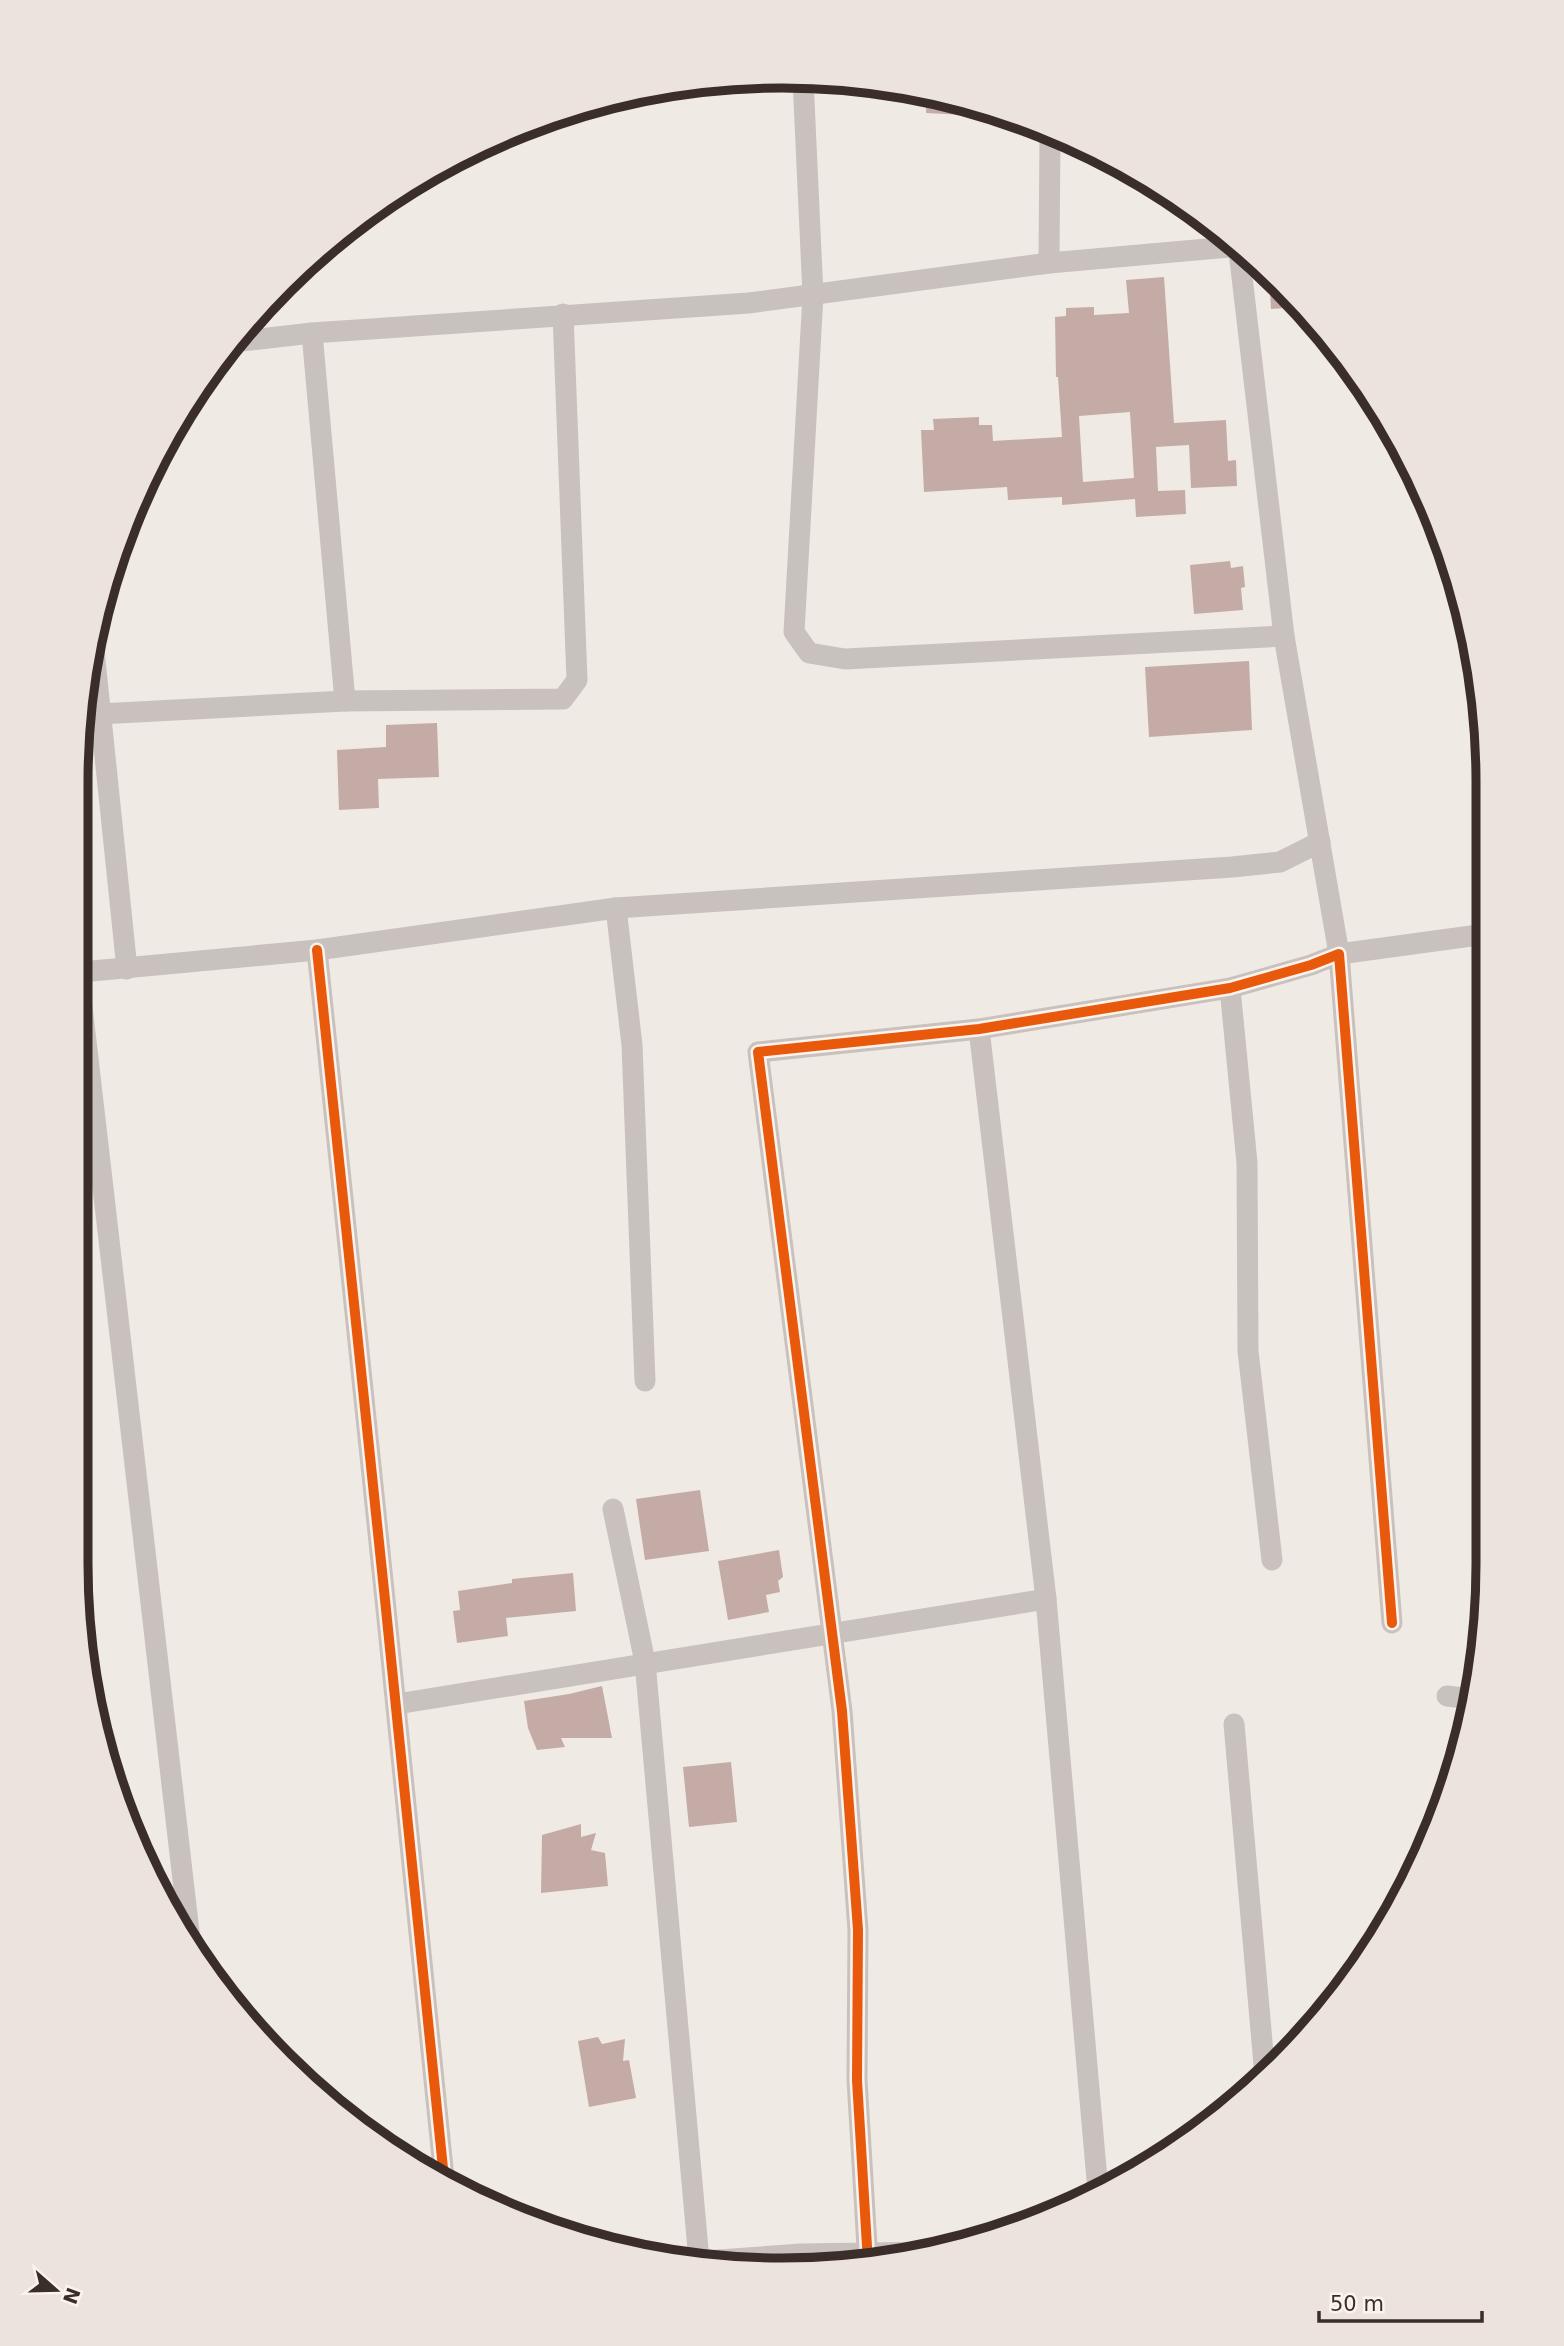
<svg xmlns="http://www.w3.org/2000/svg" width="1564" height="2346" viewBox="0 0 1564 2346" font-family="'DejaVu Sans',sans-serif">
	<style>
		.building { fill: #c5aba5; fill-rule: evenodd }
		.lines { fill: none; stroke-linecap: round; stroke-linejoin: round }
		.minor { stroke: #c9c1bd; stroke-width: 21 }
		.cycleway-casing { stroke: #fbf3ed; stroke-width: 15 }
		.cycleway { stroke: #e8590c; stroke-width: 10 }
		.rim { fill: none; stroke: #3b2e2a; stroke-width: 9 }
	</style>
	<rect width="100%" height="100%" fill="#f0eae4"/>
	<g class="building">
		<polygon points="927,94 984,107 983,116 926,113"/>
		<polygon points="1269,273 1289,294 1300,307 1271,309"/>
		<path d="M1164 277 1174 423 1226 420 1228 461 1236 460 1237 486 1191 488 1189 445 1156 447 1158 491 1185 490 1186 514 1136 517 1135 499 1062 505V497L1008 500 1007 487 924 492 921 430H934L933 419 979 417V425H992L993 441 1062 437 1058 377H1056L1055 317 1066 316V308L1094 307V315L1129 313 1126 280ZM1130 412 1134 478 1083 482 1079 416Z"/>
		<polygon points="1230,561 1231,568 1243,566 1245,587 1241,588 1243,610 1194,614 1190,565"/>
		<polygon points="1249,661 1252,730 1149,737 1145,667"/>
		<polygon points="437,723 439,777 378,779 379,808 339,810 337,750 386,747 386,725"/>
		<polygon points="700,1490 709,1551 645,1560 636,1499"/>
		<polygon points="779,1550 783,1577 778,1581 780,1592 766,1595 769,1612 728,1620 718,1561"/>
		<polygon points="573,1573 576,1611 506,1618 508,1636 457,1643 453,1611 460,1610 458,1591 512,1583 512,1579"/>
		<polygon points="602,1686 612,1738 561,1738 565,1747 537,1750 528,1728 524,1701 569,1694"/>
		<polygon points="731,1762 737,1822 689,1827 683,1767"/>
		<polygon points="581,1824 581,1837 596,1833 591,1850 605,1853 608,1886 541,1893 542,1835"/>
		<polygon points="598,2037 602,2044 625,2039 623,2061 629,2060 636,2098 589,2107 578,2041"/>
	</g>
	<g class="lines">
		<g class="minor">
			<polyline points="803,79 813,295 794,632 809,653 845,659 1284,636"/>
			<polyline points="1238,243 1284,636 1339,954 1486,934"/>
			<polyline points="1049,263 1050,131"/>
			<polyline points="312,333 345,701"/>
			<polyline points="233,342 312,333 749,303 1049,263 1241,246"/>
			<polyline points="93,641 127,969"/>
			<polyline points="99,714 345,701 563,699 577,680 563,314"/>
			<polyline points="616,908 632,1045 645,1381"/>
			<path d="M317 950C359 1360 404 1768 444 2178"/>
			<polyline points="81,972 317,950 616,908 1232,867 1280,862 1320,842"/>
			<polyline points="1230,988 1247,1163 1248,1351 1272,1560"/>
			<polyline points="81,998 191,1949"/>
			<polyline points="979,1029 1046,1599 1098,2191"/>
			<polyline points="613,1509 645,1662 699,2260"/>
			<polyline points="1447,1696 1473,1699"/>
			<polyline points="397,1704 1046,1599"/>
			<polyline points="1234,1724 1265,2076"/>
			<polyline points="691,2262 801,2254 932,2252"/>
			<polyline points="868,2263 857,2080 858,1930 842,1711 758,1052 979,1029 1230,988 1311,965 1339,954 1392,1623"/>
		</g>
		<defs>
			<g id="cycleway">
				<path d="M317 950C359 1360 404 1768 444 2178"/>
				<polyline points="868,2263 857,2080 858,1930 842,1711 758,1052 979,1029 1230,988 1311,965 1339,954 1392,1623"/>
			</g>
		</defs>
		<use href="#cycleway" class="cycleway-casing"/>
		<use href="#cycleway" class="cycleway"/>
	</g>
	<path d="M0 0H1564V2346H0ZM782 88H782A694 694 0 0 1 1476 782V1564A694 694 0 0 1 782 2258H782A694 694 0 0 1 88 1564V782A694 694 0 0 1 782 88Z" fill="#ece3dd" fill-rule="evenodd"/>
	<path class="rim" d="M782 88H782A694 694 0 0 1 1476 782V1564A694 694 0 0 1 782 2258H782A694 694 0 0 1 88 1564V782A694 694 0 0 1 782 88Z"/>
	<g transform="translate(56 2290) rotate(110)" stroke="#fbf3ed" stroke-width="5" paint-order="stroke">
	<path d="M0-5L12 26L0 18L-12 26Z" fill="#3b2e2a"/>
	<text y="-10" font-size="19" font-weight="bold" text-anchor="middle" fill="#3b2e2a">N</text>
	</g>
	<path d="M1319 2311v10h163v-10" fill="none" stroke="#3b2e2a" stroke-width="3.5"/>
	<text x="1330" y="2311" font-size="21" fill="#3b2e2a" stroke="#fbf3ed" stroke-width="5" paint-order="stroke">50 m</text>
</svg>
